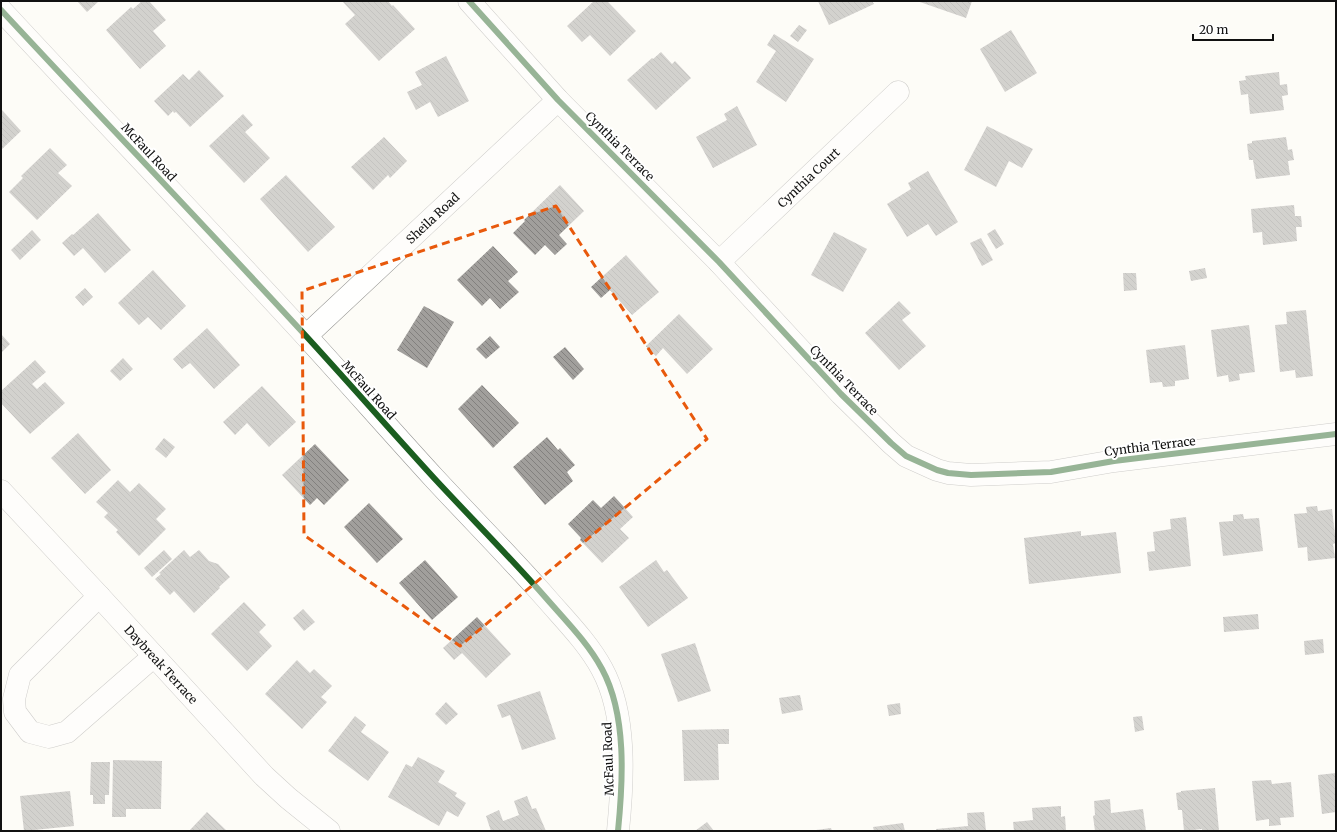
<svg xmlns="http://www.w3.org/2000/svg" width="1337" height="832" viewBox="0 0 1337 832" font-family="Merriweather,serif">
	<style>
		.building { fill: url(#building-back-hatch) }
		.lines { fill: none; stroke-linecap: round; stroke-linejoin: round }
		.street-casing { stroke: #979795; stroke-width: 23 }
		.street { stroke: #fffffe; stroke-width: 22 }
		.cycleway-casing { stroke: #fff; stroke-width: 8 }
		.cycleway { stroke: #1b5e20; stroke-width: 6 }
		.marked { fill: none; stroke: #e8590c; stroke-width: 3; stroke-dasharray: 8 5; stroke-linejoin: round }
		.labels { text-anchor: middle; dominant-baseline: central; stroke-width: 4; stroke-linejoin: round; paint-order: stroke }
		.street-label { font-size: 12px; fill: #111; stroke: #fff }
	</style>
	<defs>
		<pattern id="building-back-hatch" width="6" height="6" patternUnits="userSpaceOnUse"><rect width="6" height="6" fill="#a19f9c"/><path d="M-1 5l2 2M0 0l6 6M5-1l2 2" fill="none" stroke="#82807e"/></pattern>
	</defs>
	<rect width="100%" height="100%" fill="#fdfcf7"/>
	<g class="building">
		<polygon points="77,1 99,1 87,12"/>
		<polygon points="142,1 149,1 166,20 153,31 166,46 140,69 106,30 131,7 133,9"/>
		<polygon points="342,1 388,1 392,6 393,5 415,29 379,61 345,24 355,15"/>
		<polygon points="594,1 607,1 636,31 610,56 590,35 582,42 567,26"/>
		<polygon points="818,1 872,1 874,4 829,25"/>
		<polygon points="917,1 972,1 966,18"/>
		<polygon points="799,25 807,30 798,42 790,36"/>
		<polygon points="1011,30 1037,73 1005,92 980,49"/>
		<polygon points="774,34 814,59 786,102 756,82 776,51 767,45"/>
		<polygon points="661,52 672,64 675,61 691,78 656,110 627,80 652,58 653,59"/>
		<polygon points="446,56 469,101 438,117 430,102 416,110 407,92 422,85 415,72"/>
		<polygon points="199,70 224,96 190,127 176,112 174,113 173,111 168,116 154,101 183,74 189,80"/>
		<polygon points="1279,72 1280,85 1287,84 1288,95 1282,96 1284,110 1250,114 1248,94 1241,95 1239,81 1246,80 1245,76"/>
		<polygon points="737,106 757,145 713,168 696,137 727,120 724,114"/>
		<polygon points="1,109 21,131 1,150"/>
		<polygon points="243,114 253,125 245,132 270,158 244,183 209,146"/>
		<polygon points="987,126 1033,149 1022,168 1009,161 996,187 964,170"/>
		<polygon points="384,137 407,161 390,178 388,175 373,190 351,167"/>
		<polygon points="1286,137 1288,150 1292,149 1294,160 1288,161 1290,175 1256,179 1253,160 1249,160 1247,144 1252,143 1252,141"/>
		<polygon points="50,148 67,165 58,173 72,186 37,220 9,192 23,178 21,176"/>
		<polygon points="928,171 958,222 936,236 928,224 907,237 887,204 911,189 908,183"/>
		<polygon points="286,175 335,227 308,252 260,199"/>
		<polygon points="560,185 584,211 559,235 567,244 555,255 545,245 535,255 513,233 525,221 524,220"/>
		<polygon points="1294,205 1295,216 1301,216 1302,227 1296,227 1297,241 1263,245 1262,232 1253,233 1251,209"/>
		<polygon points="98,213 131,250 105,273 83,248 74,256 62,243 72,234 73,235"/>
		<polygon points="995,229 1004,244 996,249 987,234"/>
		<polygon points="32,230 41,240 20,260 11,250"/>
		<polygon points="834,232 867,249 843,292 811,275"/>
		<polygon points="981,238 993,260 982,266 970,243"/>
		<polygon points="493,246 518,272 508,281 519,292 500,309 490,298 482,306 457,280"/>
		<polygon points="626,255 659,292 632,315 610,290 601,298 591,287"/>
		<polygon points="1205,268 1207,278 1191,281 1189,271"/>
		<polygon points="153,270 186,306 161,330 148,317 139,325 118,303"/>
		<polygon points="1123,273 1136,273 1137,290 1124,291"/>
		<polygon points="85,288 93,297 83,306 75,297"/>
		<polygon points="899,301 911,313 902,320 926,346 899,370 865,333"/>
		<polygon points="424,306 454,322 427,368 397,350"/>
		<polygon points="1306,310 1313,376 1296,378 1295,370 1280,372 1275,325 1287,324 1286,312"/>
		<polygon points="679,314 713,349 687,374 663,348 656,356 646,346"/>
		<polygon points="1249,325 1255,372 1239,374 1240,380 1229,382 1228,375 1217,377 1211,330"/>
		<polygon points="207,328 240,365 214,389 190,363 182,369 173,359"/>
		<polygon points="1,334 10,344 1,353"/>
		<polygon points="490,336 500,347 486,359 476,349"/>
		<polygon points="1185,345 1189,379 1175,381 1175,386 1163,387 1162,382 1150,383 1146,350"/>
		<polygon points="565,347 584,369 573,380 553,357"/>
		<polygon points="123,358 133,369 120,381 110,371"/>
		<polygon points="35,360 46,372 32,384 37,389 45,382 65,403 30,434 1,403 1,391"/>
		<polygon points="482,385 519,423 493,448 458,409"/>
		<polygon points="262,386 296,422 269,447 247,423 235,435 223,422"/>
		<polygon points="78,433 111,470 85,494 51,458"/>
		<polygon points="547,437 558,450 560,448 575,465 567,472 573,481 545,505 513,467"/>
		<polygon points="164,438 175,447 166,458 155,449"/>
		<polygon points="315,444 349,480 324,505 317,498 310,505 282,475"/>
		<polygon points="118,480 130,492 139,483 166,509 156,519 166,529 139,556 116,532 118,530 104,517 108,513 96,502"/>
		<polygon points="614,496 633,517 620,529 629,538 602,563 580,540 581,538 568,524 593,500 601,508"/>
		<polygon points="369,503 403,539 377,563 344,527"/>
		<polygon points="1317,506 1318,511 1332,509 1336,543 1333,544 1335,558 1308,561 1307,547 1298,548 1294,514 1307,513 1306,507"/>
		<polygon points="1243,514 1244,519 1259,518 1263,551 1223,556 1219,522 1233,521 1233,515"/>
		<polygon points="1186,517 1191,566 1149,571 1147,552 1155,551 1153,532 1171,529 1170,519"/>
		<polygon points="1081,531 1081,536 1116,532 1121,573 1029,584 1024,538"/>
		<polygon points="164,550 172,559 152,577 144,568"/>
		<polygon points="184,550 190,557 199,550 209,561 218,564 230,577 219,587 220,588 194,613 174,591 170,595 155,579 161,574 159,573"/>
		<polygon points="425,560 458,597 432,620 399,583"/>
		<polygon points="656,560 664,572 667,570 688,598 648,627 619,587"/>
		<polygon points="244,602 266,625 259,632 272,646 247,671 211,634"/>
		<polygon points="303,609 315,622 304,631 293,618"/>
		<polygon points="1258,614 1259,629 1224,632 1223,617"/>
		<polygon points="477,617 511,654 486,678 462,653 454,660 443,648"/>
		<polygon points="1323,639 1324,653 1305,655 1304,641"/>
		<polygon points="695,643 711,691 678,702 661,654"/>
		<polygon points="297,660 310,673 314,669 332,686 321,697 327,702 302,729 265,694"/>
		<polygon points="540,691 556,739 522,750 510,715 502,718 497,705"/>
		<polygon points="800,695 803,710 782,714 779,698"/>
		<polygon points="446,702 458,714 446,725 435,714"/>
		<polygon points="900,703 901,714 889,716 887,705"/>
		<polygon points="355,716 366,725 361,732 389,752 368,781 328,751"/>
		<polygon points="1142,716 1144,730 1135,732 1133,717"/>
		<polygon points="729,729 729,744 718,744 719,780 684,781 682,730"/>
		<polygon points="418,757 445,771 438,782 457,793 455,796 466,803 458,817 447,811 439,826 388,797 406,764 412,767"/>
		<polygon points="113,760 162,761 161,809 126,809 126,817 112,817"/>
		<polygon points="91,762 110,762 109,795 105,795 105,804 93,804 93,795 90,795"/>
		<polygon points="1336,773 1336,812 1322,814 1318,775"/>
		<polygon points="1271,780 1272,784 1291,782 1294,817 1280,818 1281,825 1269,826 1269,819 1256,821 1252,781"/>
		<polygon points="1215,788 1219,831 1202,831 1202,829 1184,831 1182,810 1178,810 1176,793 1181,792 1181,791"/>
		<polygon points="70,791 74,826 24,831 20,796"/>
		<polygon points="527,796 532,809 536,808 546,831 491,831 486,816 499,810 503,821 519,815 514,801"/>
		<polygon points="1110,799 1111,813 1143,809 1146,831 1095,831 1093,816 1095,815 1094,801"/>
		<polygon points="1061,806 1061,817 1065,816 1066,831 1014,831 1013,822 1033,820 1032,808"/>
		<polygon points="207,812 227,831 189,831"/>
		<polygon points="984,812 986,831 936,831 936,829 968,826 967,813"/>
		<polygon points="707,822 714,831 695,831"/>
		<polygon points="903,823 905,831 874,831 873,827"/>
		<polygon points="831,828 832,831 816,831 816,830"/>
	</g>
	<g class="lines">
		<defs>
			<g id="street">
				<polyline points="469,1 558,100 719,262 841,394 891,443 906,456 937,470 948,473 971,475 1051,472 1114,461 1336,434"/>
				<path d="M1 10C102 119 205 226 306 336 349 383 391 431 434 478 471 518 510 557 546 598 566 621 588 643 602 669 627 715 623 781 618 831"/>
				<path id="s1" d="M719 262 898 92"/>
				<path id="s2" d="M306 336 558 100"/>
				<path id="s3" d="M1 491 99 596 264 776 288 798 329 831"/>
				<polyline points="99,596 20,675 14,699 15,712 30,732 49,737 67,732 154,656"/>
			</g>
		</defs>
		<use href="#street" class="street-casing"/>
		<use href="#street" class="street"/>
		<defs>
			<g id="cycleway">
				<polyline points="469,1 558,100 719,262 841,394 891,443 906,456 937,470 948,473 971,475 1051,472 1114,461 1336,434"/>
				<path d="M1 10C102 119 205 226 306 336 349 383 391 431 434 478 471 518 510 557 546 598 566 621 588 643 602 669 627 715 623 781 618 831"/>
			</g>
		</defs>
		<use href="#cycleway" class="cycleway-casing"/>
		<use href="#cycleway" class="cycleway"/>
	</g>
	<path d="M0 0H1337V832H0ZM556 206 707 439 460 646 304 535 302 291Z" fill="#fdfcf7" fill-opacity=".55" fill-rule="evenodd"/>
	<path class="marked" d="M556 206 707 439 460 646 304 535 302 291Z"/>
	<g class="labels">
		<g class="street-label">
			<text transform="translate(620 146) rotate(45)">Cynthia Terrace</text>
			<text transform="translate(149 152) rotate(47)">McFaul Road</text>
			<text stroke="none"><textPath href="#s1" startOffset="123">Cynthia Court</textPath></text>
			<text stroke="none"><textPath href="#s2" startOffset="173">Sheila Road</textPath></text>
			<text transform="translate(844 380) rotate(46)">Cynthia Terrace</text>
			<text transform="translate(369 390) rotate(48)">McFaul Road</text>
			<text transform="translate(1150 446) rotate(-7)">Cynthia Terrace</text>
			<text stroke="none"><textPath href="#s3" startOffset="236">Daybreak Terrace</textPath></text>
			<text transform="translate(608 759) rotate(-92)">McFaul Road</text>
		</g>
	</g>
	<rect width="1337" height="832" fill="none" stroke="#111111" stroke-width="4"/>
	<path d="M1193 34v6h80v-6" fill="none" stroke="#111111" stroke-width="2"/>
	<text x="1199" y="34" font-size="12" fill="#111111" stroke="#ffffff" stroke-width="3" paint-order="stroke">20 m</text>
</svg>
